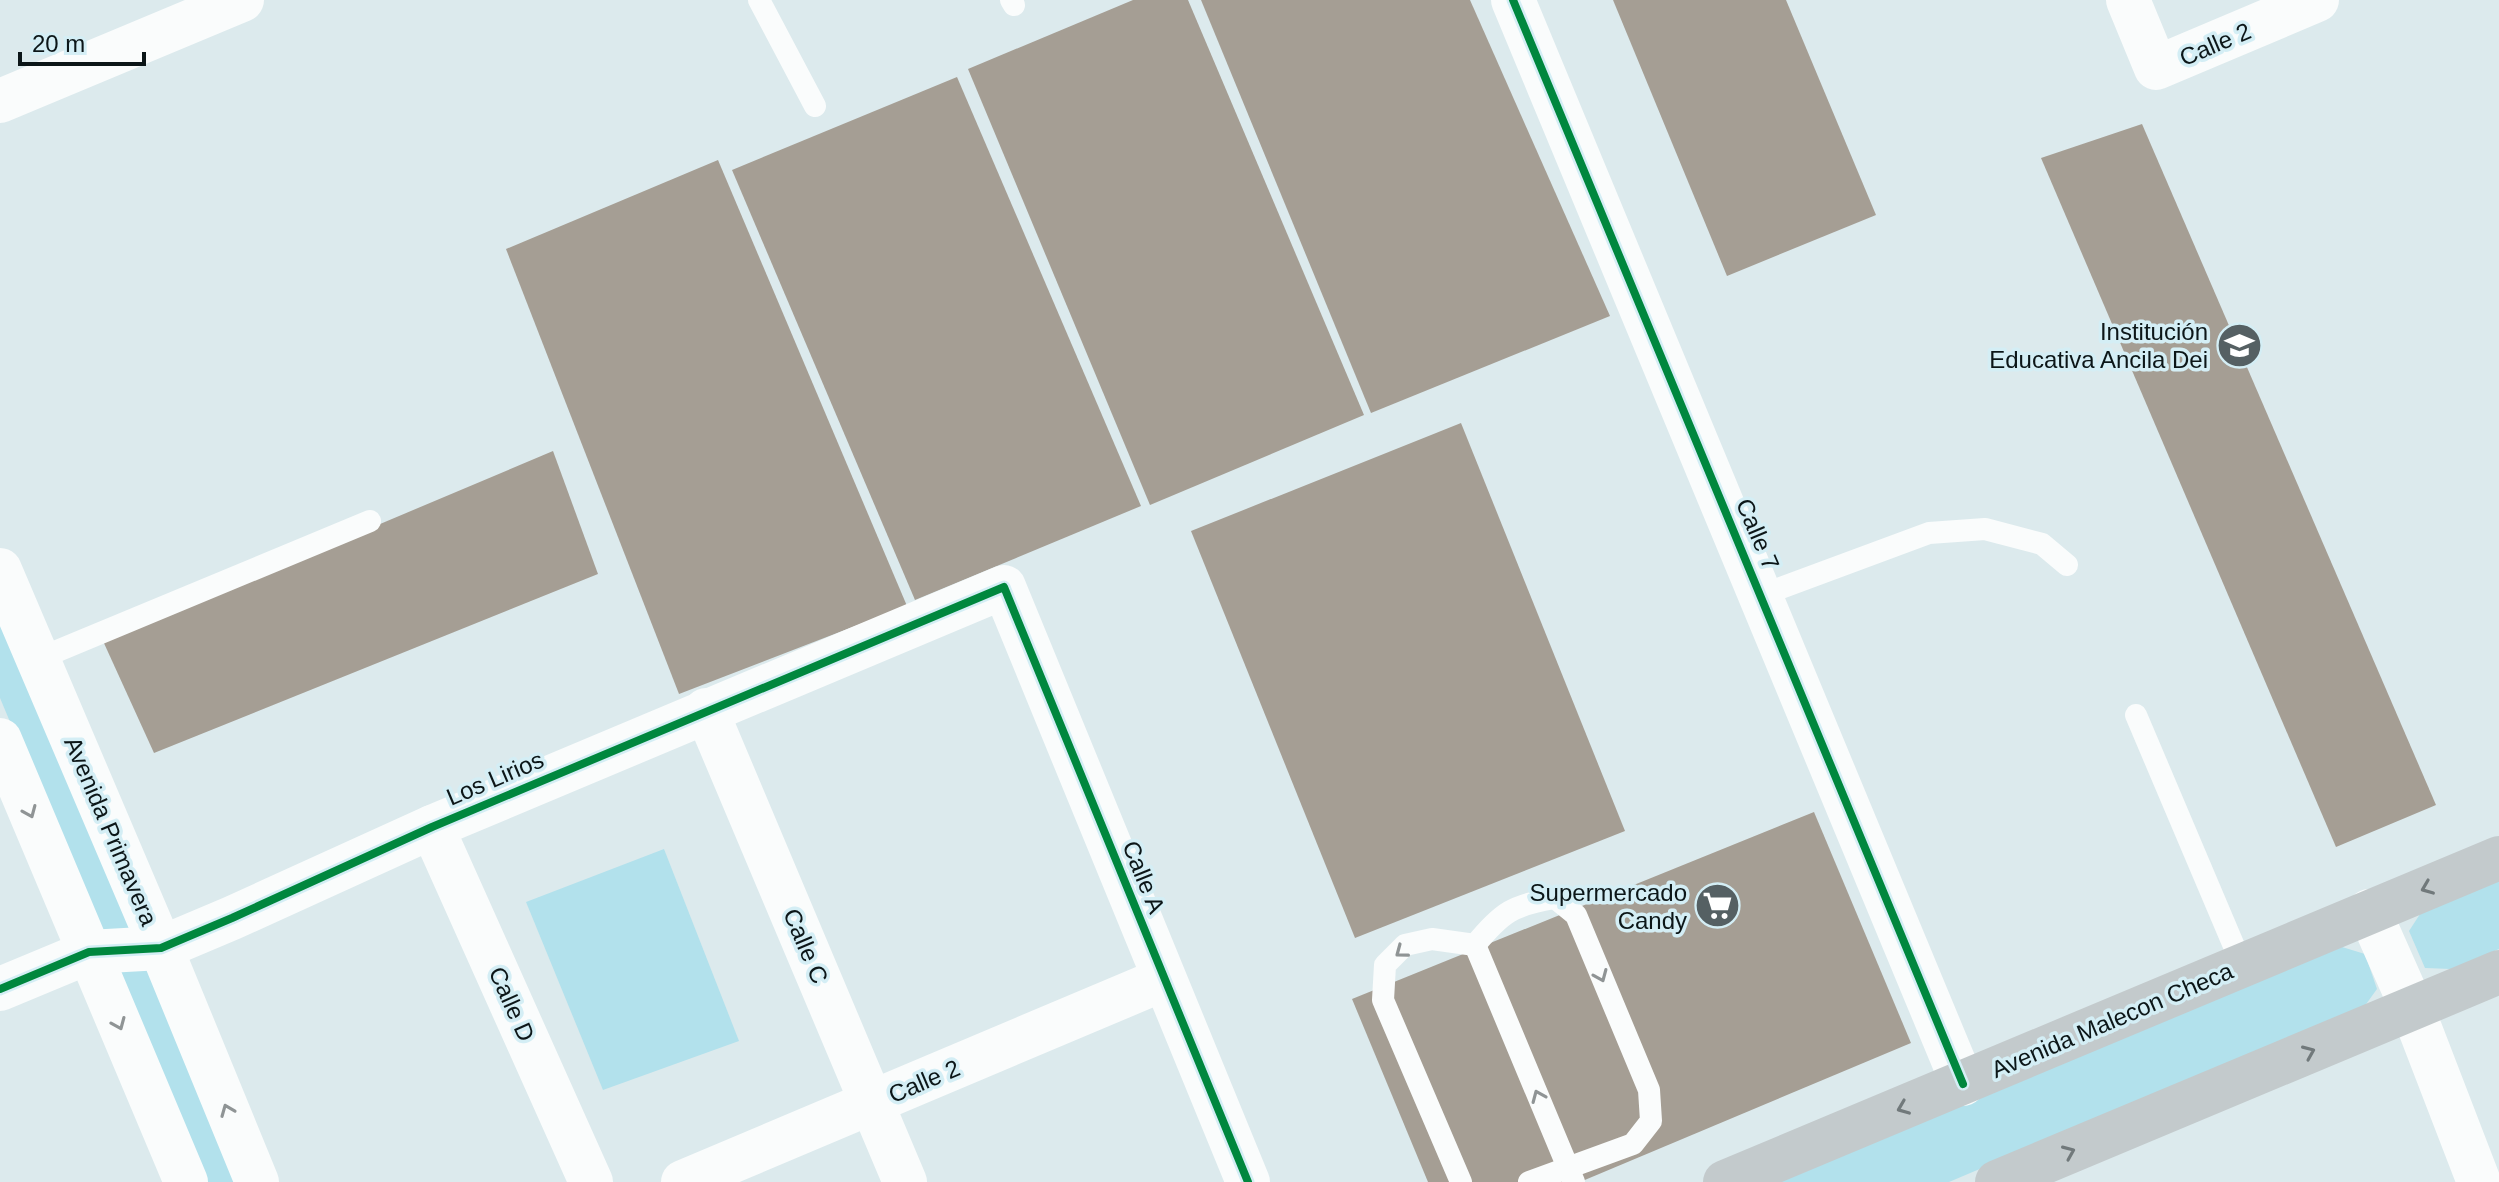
<svg xmlns="http://www.w3.org/2000/svg" width="2499" height="1182" viewBox="0 0 2499 1182" font-family="Helvetica,sans-serif">
	<style>
		.green { fill: #b2e1ec }
		.building { fill: #a59e94 }
		.lines { fill: none; stroke-linecap: round; stroke-linejoin: round }
		.service { stroke: #fafcfc; stroke-width: 22 }
		.minor { stroke: #fafcfc; stroke-width: 44 }
		.tertiary { stroke: #fafcfc; stroke-width: 44 }
		.secondary { stroke: #c3cacc; stroke-width: 44 }
		.cycleway-casing { stroke: #d4eef5; stroke-width: 13 }
		.cycleway { stroke: #00873e; stroke-width: 8 }
		.oneway { stroke: #8f9495 }
		.oneway2 { stroke: #71797b }
		.labels { text-anchor: middle; dominant-baseline: central; stroke-width: 7; stroke-linejoin: round; paint-order: stroke }
		.street-label { font-size: 24px; fill: #0c1618; stroke: #d4eef5 }
		.poi-label { font-size: 24px; fill: #0c1618; stroke: #d4eef5; text-anchor: end }
	</style>
	<rect width="100%" height="100%" fill="#dceaed"/>
	<g class="green">
		<polygon points="0,610 238,1182 203,1182 0,698"/>
		<polygon points="664,849 739,1041 603,1090 526,902"/>
		<polygon points="2499,879 2499,949 2451,969 2425,968 2409,931 2422,911"/>
		<polygon points="2342,947 2365,954 2377,989 2359,1014 2263,1049 1949,1182 1764,1182"/>
	</g>
	<g class="building">
		<polygon points="1133,0 1188,0 1364,415 1150,505 968,69"/>
		<polygon points="1201,0 1470,0 1610,316 1371,413"/>
		<polygon points="1613,0 1786,0 1876,215 1727,276"/>
		<polygon points="957,77 1141,506 915,600 732,170"/>
		<polygon points="2142,124 2436,805 2336,847 2041,158"/>
		<polygon points="718,160 907,606 679,694 506,249"/>
		<polygon points="1461,423 1625,831 1355,938 1191,531"/>
		<polygon points="553,451 598,574 154,753 103,641"/>
		<polygon points="1814,812 1911,1043 1580,1182 1428,1182 1352,999"/>
	</g>
	<g class="lines">
		<g class="service">
			<polyline points="759,0 815,106"/>
			<polyline points="1011,0 1014,5"/>
			<polyline points="1762,595 1929,533 1985,529 2042,544 2067,565"/>
			<polyline points="38,659 370,521"/>
			<polyline points="2136,715 2242,965"/>
			<path d="M1475 945C1502 912 1513 905 1555 898L1576 915 1649 1090 1651 1121 1633 1144 1529 1182"/>
			<polyline points="1475,945 1574,1182"/>
			<polyline points="1461,1182 1383,1000 1385,965 1405,945 1432,939 1475,945"/>
		</g>
		<g class="minor">
			<polyline points="1513,0 1963,1084"/>
			<polyline points="2128,0 2156,68 2317,0"/>
			<polyline points="0,101 242,0"/>
			<polyline points="706,710 905,1182"/>
			<polyline points="432,827 591,1182"/>
			<polyline points="2369,911 2412,1008 2479,1182"/>
			<polyline points="0,989 89,952 161,948 232,918 432,827 1004,587 1248,1182"/>
			<polyline points="683,1182 1164,979"/>
		</g>
		<g class="tertiary">
			<polyline points="0,570 161,948 257,1182"/>
			<polyline points="0,740 186,1182"/>
		</g>
		<g class="secondary">
			<polyline points="1725,1182 2499,858"/>
			<polyline points="1997,1182 2499,972"/>
		</g>
		<defs>
			<g id="cycleway">
				<polyline points="1513,0 1963,1084"/>
				<polyline points="0,989 89,952 161,948 232,918 432,827 1004,587 1248,1182"/>
			</g>
		</defs>
		<use href="#cycleway" class="cycleway-casing"/>
		<use href="#cycleway" class="cycleway"/>
	</g>
	<defs><path id="oneway-chevron" d="M-2-3.5L2.5 0L-2 3.5" fill="none" stroke-width="1.6" stroke-linecap="round" stroke-linejoin="round" transform="scale(2)"/></defs>
	<g class="oneway">
		<use href="#oneway-chevron" transform="translate(30 812) rotate(67)"/>
		<use href="#oneway-chevron" transform="translate(1401 952) rotate(143)"/>
		<use href="#oneway-chevron" transform="translate(1601 976) rotate(67)"/>
		<use href="#oneway-chevron" transform="translate(119 1024) rotate(67)"/>
		<use href="#oneway-chevron" transform="translate(1538 1096) rotate(-113)"/>
		<use href="#oneway-chevron" transform="translate(227 1110) rotate(-112)"/>
	</g>
	<g class="oneway2">
		<use href="#oneway-chevron" transform="translate(2427 888) rotate(158)"/>
		<use href="#oneway-chevron" transform="translate(2309 1052) rotate(-23)"/>
		<use href="#oneway-chevron" transform="translate(1903 1108) rotate(158)"/>
		<use href="#oneway-chevron" transform="translate(2069 1152) rotate(-23)"/>
	</g>
	<defs>
		<symbol id="school-disc" viewBox="-11 -11 22 22"><circle r="9.5" fill="#556063" stroke="#d4eef5"/><path d="M0-5L7-2L0 1L-7-2ZM-4 1L0 2.5L4 1V4Q0 6-4 4Z" fill="#fff"/></symbol>
		<symbol id="supermarket-disc" viewBox="-11 -11 22 22"><circle r="9.5" fill="#556063" stroke="#d4eef5"/><path d="M-6-5.5h2.5l.6 2H6L4.5 2H-2.5L-4.4-4H-6ZM-1.5 3.2a1.3 1.3 0 1 0 .1 0ZM3 3.2a1.3 1.3 0 1 0 .1 0Z" fill="#fff"/></symbol>
	</defs>
	<g fill-rule="evenodd">
		<use href="#school-disc" x="2214" y="320" width="51" height="51"/>
		<use href="#supermarket-disc" x="1692" y="880" width="51" height="51"/>
	</g>
	<g class="labels">
		<g class="street-label">
			<text transform="translate(2215 44) rotate(-23)">Calle 2</text>
			<text transform="translate(1758 534) rotate(67)">Calle 7</text>
			<text transform="translate(495 778) rotate(-23)">Los Lirios</text>
			<text transform="translate(111 831) rotate(67)">Avenida Primavera</text>
			<text transform="translate(1144 877) rotate(68)">Calle A</text>
			<text transform="translate(806 946) rotate(67)">Calle C</text>
			<text transform="translate(512 1004) rotate(66)">Calle D</text>
			<text transform="translate(2112 1020) rotate(-23)">Avenida Malecon Checa</text>
			<text transform="translate(924 1081) rotate(-23)">Calle 2</text>
		</g>
		<g class="poi-label">
			<text x="2208" y="331">Institución<tspan x="2208" dy="28">Educativa Ancila Dei</tspan></text>
			<text x="1687" y="892">Supermercado<tspan x="1687" dy="28">Candy</tspan></text>
		</g>
	</g>
	<path d="M20 52v12h124v-12" fill="none" stroke="#0c1618" stroke-width="4"/>
	<text x="32" y="52" font-size="24" fill="#0c1618" stroke="#d4eef5" stroke-width="6" paint-order="stroke">20 m</text>
</svg>
